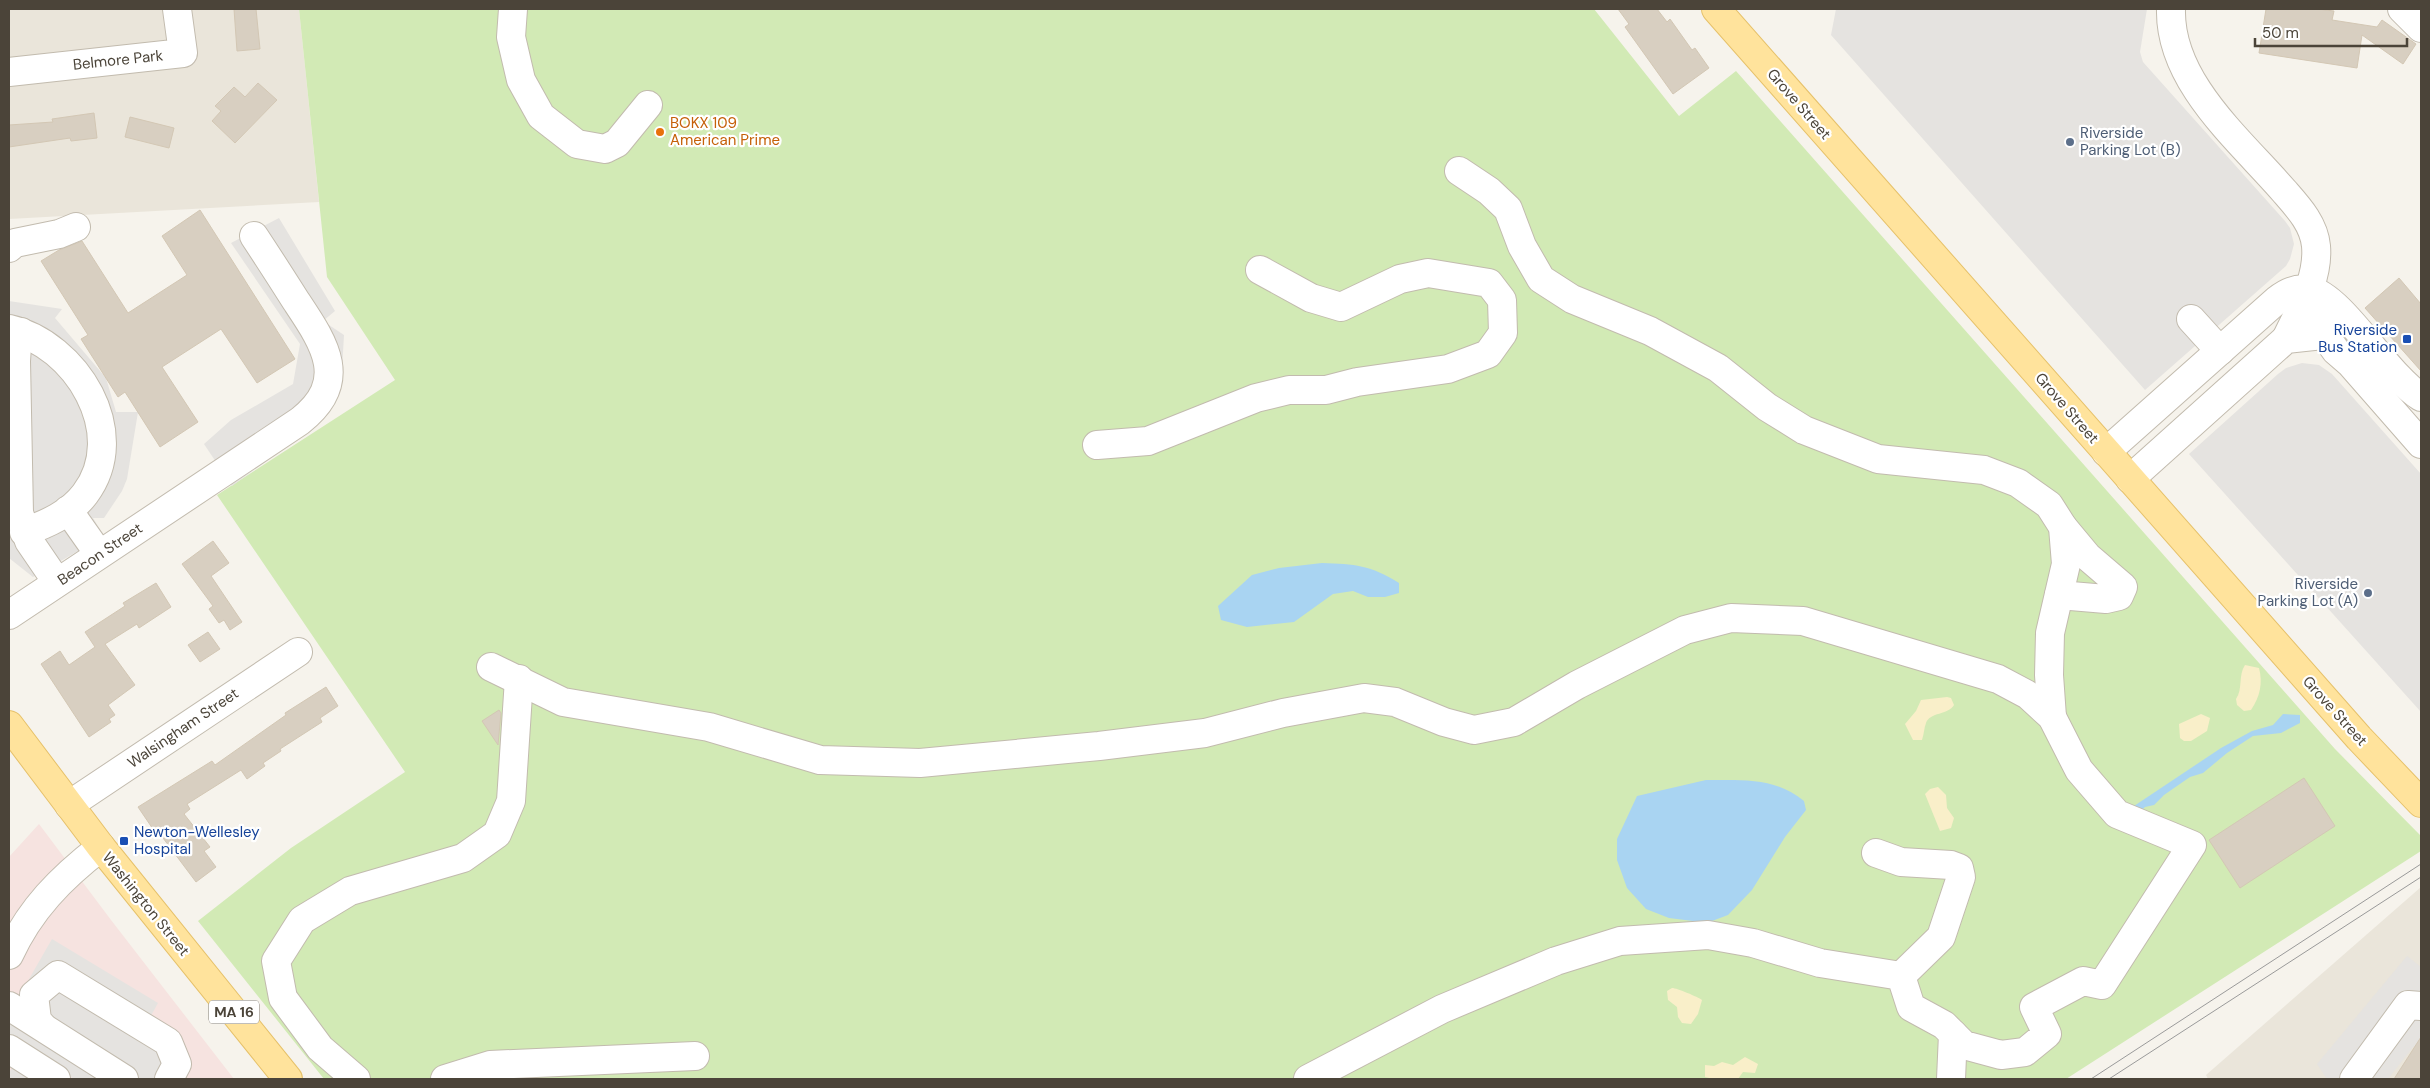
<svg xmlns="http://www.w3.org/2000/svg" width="2430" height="1088" viewBox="0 0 2430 1088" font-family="'DM Sans',sans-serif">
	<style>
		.residential { fill: #eae5da }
		.medical { fill: #f6e3e0 }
		.green { fill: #d2eab5 }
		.sand { fill: #f9efc9 }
		.parking { fill: #e5e3e0 }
		.water { fill: #a9d4f2 }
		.building { fill: #d8cfc1; stroke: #d3c7b4 }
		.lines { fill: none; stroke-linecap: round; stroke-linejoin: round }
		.minor-casing { stroke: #c2bbae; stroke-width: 30 }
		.major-casing { stroke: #e6c16a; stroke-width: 30 }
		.minor { stroke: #fff; stroke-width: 28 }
		.major { stroke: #ffe39c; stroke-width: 28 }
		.tram { stroke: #9a9a9a; stroke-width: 1 }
		.food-dot { fill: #e8710a; stroke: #fff; stroke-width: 2 }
		.service-dot { fill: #5c6f8a; stroke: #fff; stroke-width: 2 }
		.transit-dot { fill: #1a4fb4; stroke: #fff; stroke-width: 2 }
		.labels { text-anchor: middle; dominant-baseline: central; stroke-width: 4.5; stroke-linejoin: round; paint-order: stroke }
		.shield { fill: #fff; stroke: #817c74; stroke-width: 1 }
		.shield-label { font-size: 14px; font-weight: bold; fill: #4b4439 }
		.street-label { font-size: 15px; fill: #4b4439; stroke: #fff }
		.food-label { font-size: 15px; fill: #c56008; stroke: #fff; text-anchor: start }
		.service-label { font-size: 15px; fill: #4e5e75; stroke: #fff; text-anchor: start }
		.transit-label { font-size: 15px; fill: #164399; stroke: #fff; text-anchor: end }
	</style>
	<rect width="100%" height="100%" fill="#f6f3ec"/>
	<g class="residential">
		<polygon points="9,9 299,9 319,202 9,219"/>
		<polygon points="2421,887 2421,1079 2208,1079 2206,1075"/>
	</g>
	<polygon class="medical" points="39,824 111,920 234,1079 9,1079 9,857"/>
	<polygon class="green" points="299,9 1594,9 1679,116 1736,71 2335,749 2421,836 2421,851 2066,1079 324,1079 198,921 291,848 405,772 217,495 395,380 327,277"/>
	<g class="sand">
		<path d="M2245 665 2259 668C2263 683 2260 697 2251 710L2244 711 2237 705 2236 699C2243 689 2238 675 2245 665Z"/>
		<path d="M1947 697 1951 698 1954 705C1948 715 1930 712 1926 723 1924 728 1924 734 1922 740H1913L1905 724 1916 711 1921 700Z"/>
		<polygon points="2201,714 2210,718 2207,731 2191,741 2184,741 2180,738 2179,724"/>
		<polygon points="1938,787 1946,795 1947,808 1954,818 1951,828 1940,831 1925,794 1930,789"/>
		<path d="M1672 988C1677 988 1698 997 1702 1000L1698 1014 1691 1024 1682 1023 1678 1017 1677 1007 1668 1000 1667 991Z"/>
		<polygon points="1745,1057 1758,1064 1755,1073 1743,1072 1738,1079 1714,1079 1705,1077 1705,1065 1714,1066 1722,1062 1733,1065"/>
	</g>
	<g class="parking">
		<polygon points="1836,9 2147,9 2140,52 2143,62 2285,221 2290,228 2294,244 2290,259 2286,266 2145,390 1831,35"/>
		<polygon points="279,218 335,311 323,321 344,335 341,387 317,424 232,486 204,444 231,420 293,384 300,344 231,243"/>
		<polygon points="9,301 62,309 55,318 106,378 116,412 138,412 127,479 122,491 104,518 93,518 104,536 33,577 9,558"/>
		<polygon points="2302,363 2319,365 2332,374 2421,474 2421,712 2189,454 2278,374 2286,368"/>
		<polygon points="52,939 158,1003 148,1021 183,1079 74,1079 10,1039 9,1014"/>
		<polygon points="2407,956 2421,967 2421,1052 2413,1047 2388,1079 2327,1079 2317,1064"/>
		<polygon points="19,1055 56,1079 9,1079 9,1073"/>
	</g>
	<g class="water">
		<path d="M1322 563C1355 564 1370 565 1399 583V593L1385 597H1368L1353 591 1333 594 1294 622 1247 627 1221 620 1218 606 1252 575 1279 568Z"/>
		<polygon points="2283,714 2300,715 2300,723 2281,733 2253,736 2227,753 2203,773 2190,777 2164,795 2154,805 2145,807 2136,816 2131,808 2221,748 2252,731 2273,725"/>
		<path d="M1706 780C1742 780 1775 777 1804 801L1806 810 1785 837 1752 890 1728 915 1712 921H1693L1669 918 1646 909 1627 888 1617 860V839L1637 796Z"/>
	</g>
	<g class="building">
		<polygon points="234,9 256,9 260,49 237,51"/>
		<polygon points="1618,9 1657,9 1667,22 1670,19 1692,50 1695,48 1709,68 1673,94 1625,27 1629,24"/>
		<polygon points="2266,9 2318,9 2334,11 2332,20 2377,27 2382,20 2416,44 2403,64 2362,35 2357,68 2259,53"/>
		<polygon points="258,83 277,100 235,143 212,121 221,111 215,106 234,87 245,97"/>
		<polygon points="94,113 97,138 71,141 70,138 9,147 9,125 53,122 52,119"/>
		<polygon points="130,117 174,128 169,148 125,137"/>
		<polygon points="200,210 295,359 257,383 221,329 162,367 198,422 160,447 125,392 118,397 81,339 88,335 41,261 59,250 82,241 128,313 187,275 162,236"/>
		<polygon points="2399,278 2421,304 2421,371 2365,308"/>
		<polygon points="213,541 229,563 211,576 242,622 230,630 224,620 219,623 209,609 213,606 182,564"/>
		<polygon points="156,583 171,607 139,628 137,624 105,644 135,685 108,705 115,715 109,719 111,722 89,737 41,664 60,651 69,665 95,647 85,632 125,606 123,603"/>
		<polygon points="208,632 220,649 200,662 188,645"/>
		<polygon points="326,687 338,706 320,718 322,722 280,749 281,751 263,763 265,766 247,779 241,770 187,804 190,809 184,814 210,847 204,851 216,867 196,882 160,834 157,835 138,807 212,761 215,765 286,715 285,713"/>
		<polygon points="499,710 501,713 498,745 482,721"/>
		<polygon points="2304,778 2335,826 2240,888 2209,840"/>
		<polygon points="2421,1037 2421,1079 2394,1079"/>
	</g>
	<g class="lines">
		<defs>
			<g id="minor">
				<polyline points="513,9 511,37 521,80 541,116 577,144 605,149 617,143 648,105"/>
				<path d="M2171 9C2169 82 2240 140 2284 191 2298 207 2314 224 2316 246 2319 279 2299 311 2286 339"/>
				<polyline points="2402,9 2421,28"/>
				<polyline points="9,72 183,53 177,9"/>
				<polyline points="1459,171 1489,191 1508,209 1522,246 1541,279 1572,299 1650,331 1718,368 1767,407 1804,430 1878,459 1984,470 2018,483 2049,505 2063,527 2066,564 2050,633 2049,675 2052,717"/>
				<polyline points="9,248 15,243 59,234 76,227"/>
				<polyline points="2191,319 2220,351"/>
				<polyline points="2313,319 2336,351 2351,364 2421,444"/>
				<path d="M9 329C76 344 131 433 85 494 70 514 47 524 24 532"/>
				<polyline points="21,332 17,346 16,361 19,513 29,541 57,582"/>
				<polyline points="1097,445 1148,441 1256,398 1289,390 1326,390 1357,382 1448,369 1488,354 1503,333 1502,300 1489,283 1428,273 1400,279 1341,307 1311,298 1260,270"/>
				<path d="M2106 452 2277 300C2287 292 2297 287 2310 290 2343 298 2386 375 2421 397"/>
				<polyline points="2130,479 2286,339 2323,335"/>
				<polyline points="68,510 99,554"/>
				<polyline points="2059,595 2106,599 2119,596 2123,587 2088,557 2063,527"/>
				<path d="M9 615 300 421C351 381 324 343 296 301 282 279 268 257 254 236"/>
				<polyline points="491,667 563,702 709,727 820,760 920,763 1099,746 1205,733 1283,713 1364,698 1395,702 1444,722 1474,730 1514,722 1577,685 1685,630 1731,618 1803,621 1998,679 2028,695 2052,717 2079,770 2117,814 2192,845 2102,985 2083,981 2034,1007 2047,1034 2025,1052 2001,1055 1964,1045 1953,1034"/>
				<polyline points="69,805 298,652"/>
				<polyline points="1876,853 1901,862 1951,865 1959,868 1961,877 1941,937 1901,976"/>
				<path d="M9 955C30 909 61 878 101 847"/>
				<polyline points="9,1006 124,1079"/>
				<polyline points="42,1026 37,1020 34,995 58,975 168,1042 177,1064 169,1079"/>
				<polyline points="9,1049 56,1079"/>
				<polyline points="356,1079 320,1048 283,998 276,961 302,920 350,891 463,858 497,834 511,801 519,679"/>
				<polyline points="445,1079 490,1065 695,1056"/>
				<polyline points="1308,1079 1442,1009 1556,961 1620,941 1708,935 1753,943 1820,963 1901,976 1911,1007 1944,1025 1953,1034 1951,1079"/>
				<polyline points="2354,1079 2408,1005 2421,1006"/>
			</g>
			<g id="major">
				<polyline points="1716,9 2359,738 2421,803"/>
				<polyline points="9,725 101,847 288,1079"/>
			</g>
		</defs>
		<use href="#minor" class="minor-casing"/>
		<use href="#major" class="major-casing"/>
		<use href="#minor" class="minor"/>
		<use href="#major" class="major"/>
		<g class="tram">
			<polyline points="2091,1079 2421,864"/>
			<polyline points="2109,1079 2421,877"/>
		</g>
	</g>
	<circle class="food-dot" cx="660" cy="132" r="5"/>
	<g class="service-dot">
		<circle cx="2070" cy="142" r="5"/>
		<circle cx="2368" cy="593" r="5"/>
	</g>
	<g class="transit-dot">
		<rect x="2402" y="334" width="10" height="10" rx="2.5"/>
		<rect x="119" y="836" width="10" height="10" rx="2.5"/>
	</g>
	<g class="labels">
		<rect class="shield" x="209" y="1000.5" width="50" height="23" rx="4"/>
		<g class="shield-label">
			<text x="234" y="1012">MA 16</text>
		</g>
		<g class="street-label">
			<text transform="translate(118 60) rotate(-6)">Belmore Park</text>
			<text transform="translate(1799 104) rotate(49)">Grove Street</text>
			<text transform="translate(2067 408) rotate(49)">Grove Street</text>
			<text transform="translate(100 554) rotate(-34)">Beacon Street</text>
			<text transform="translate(2335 711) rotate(48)">Grove Street</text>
			<text transform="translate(183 728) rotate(-34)">Walsingham Street</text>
			<text transform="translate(146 904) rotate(51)">Washington Street</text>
		</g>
		<g class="food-label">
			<text x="670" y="123">BOKX 109<tspan x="670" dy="17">American Prime</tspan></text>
		</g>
		<g class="service-label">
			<text x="2080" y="133">Riverside<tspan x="2080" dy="17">Parking Lot (B)</tspan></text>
			<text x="2358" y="584" text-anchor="end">Riverside<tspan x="2358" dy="17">Parking Lot (A)</tspan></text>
		</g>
		<g class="transit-label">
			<text x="2397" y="330">Riverside<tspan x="2397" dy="17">Bus Station</tspan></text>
			<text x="134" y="832" text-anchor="start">Newton-Wellesley<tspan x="134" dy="17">Hospital</tspan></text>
		</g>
	</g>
	<rect width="2430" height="1088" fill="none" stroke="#4b4439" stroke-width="20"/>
	<path d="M2255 38v8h152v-8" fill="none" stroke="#4b4439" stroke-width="2.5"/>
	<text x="2262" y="38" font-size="15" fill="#4b4439" stroke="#ffffff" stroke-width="4" paint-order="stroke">50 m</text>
</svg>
